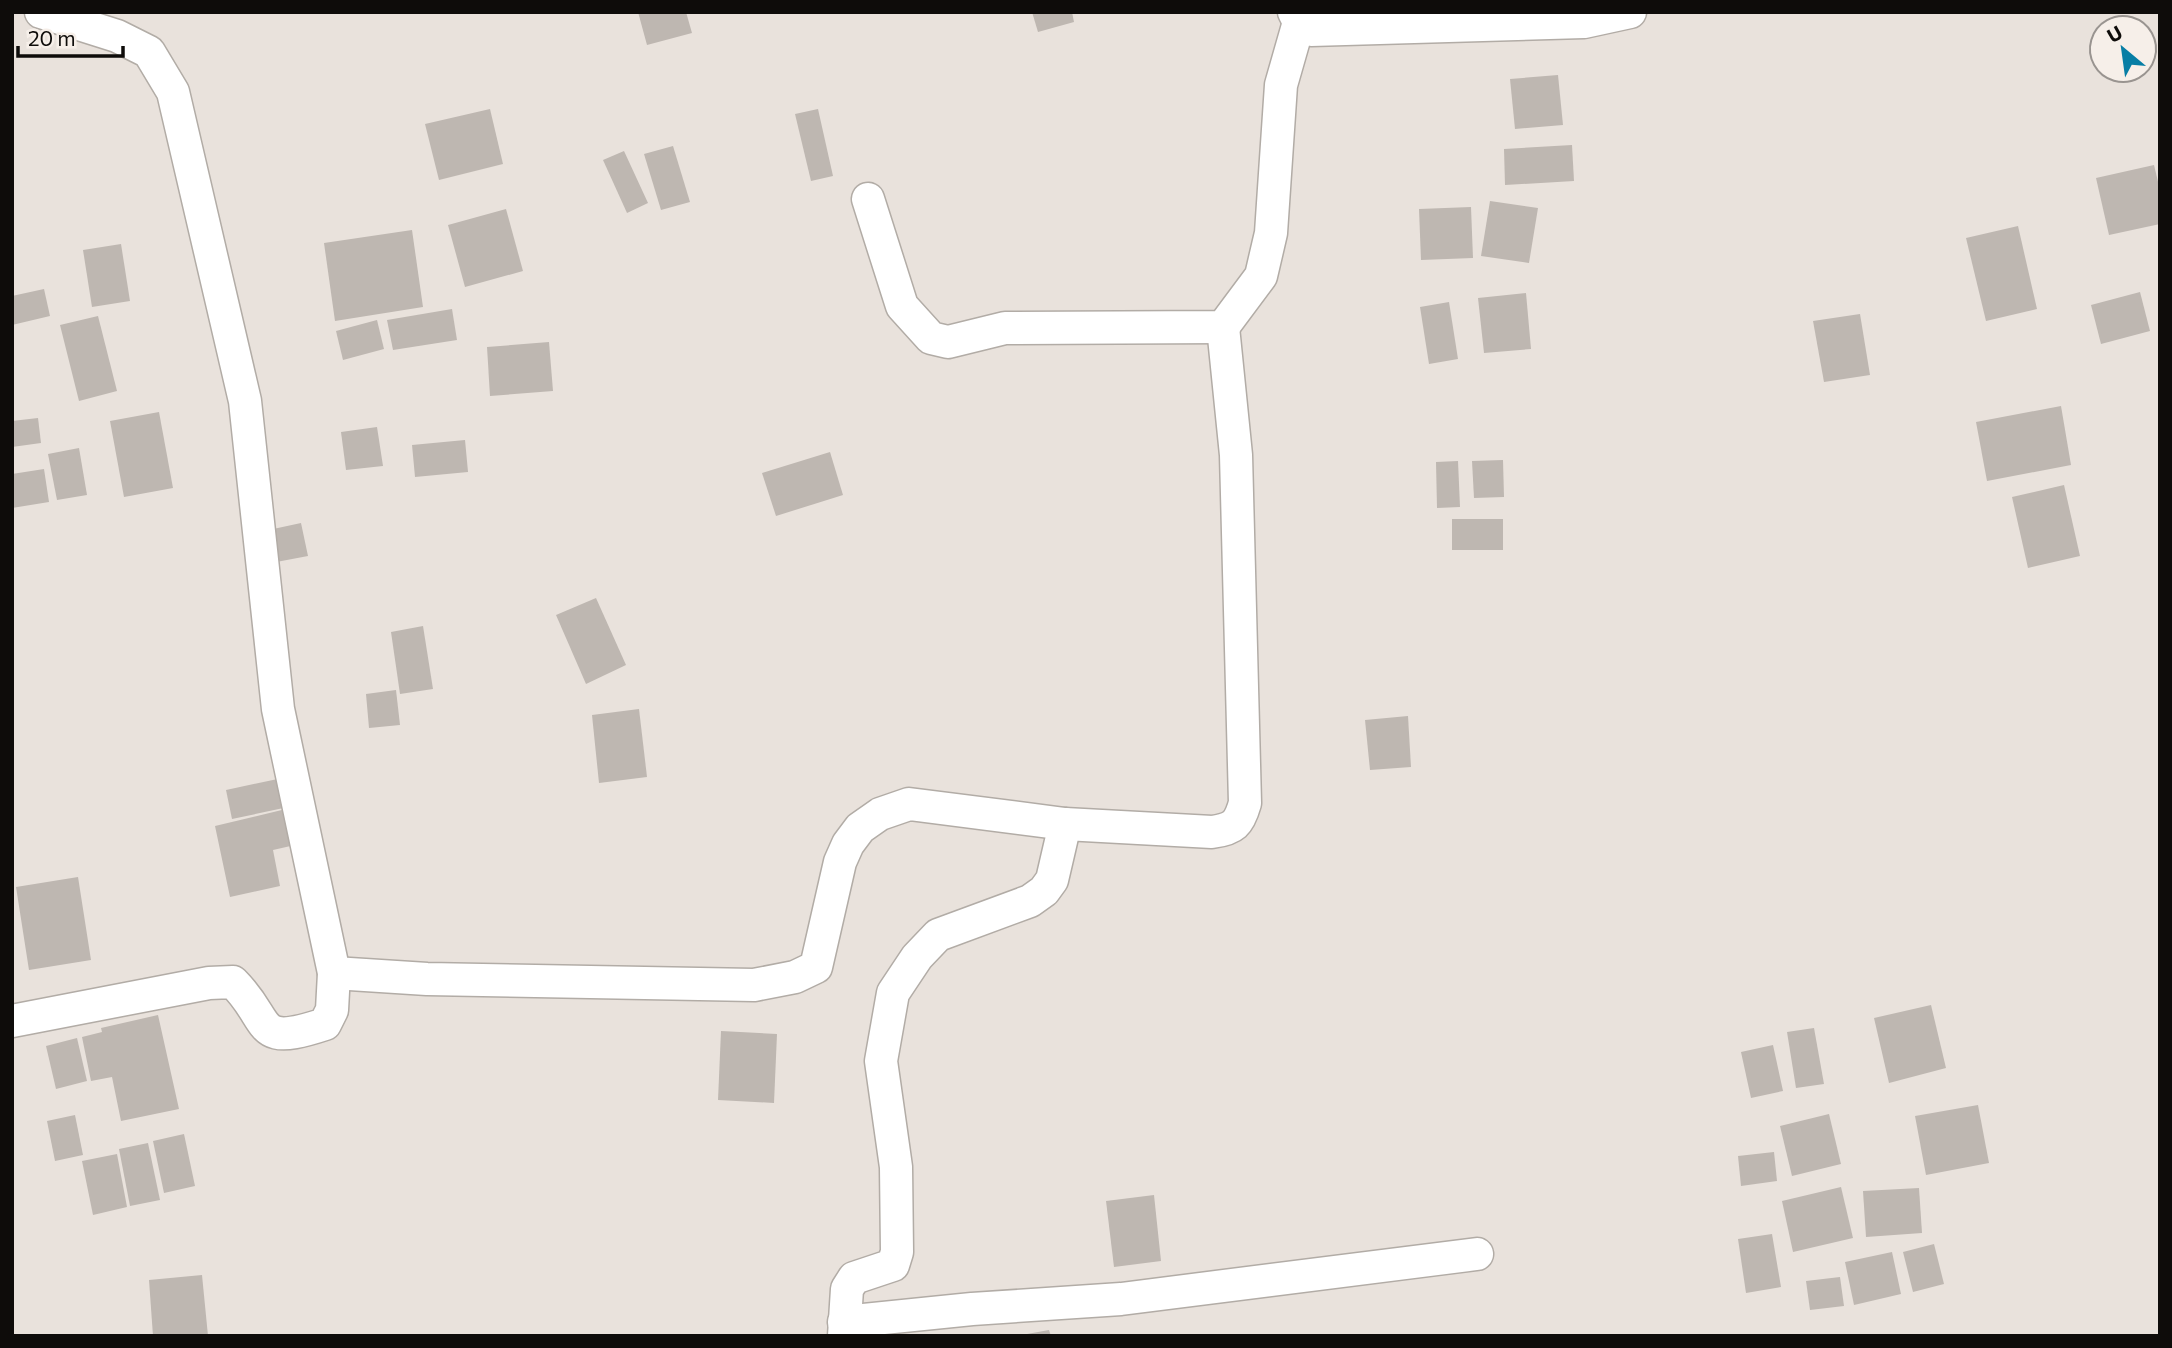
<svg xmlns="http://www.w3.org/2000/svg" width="2172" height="1348" viewBox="0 0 2172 1348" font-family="Commissioner,sans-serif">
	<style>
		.building { fill: #beb7b1 }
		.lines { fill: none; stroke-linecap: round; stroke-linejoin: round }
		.street-casing { stroke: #b2aca6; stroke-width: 35 }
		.street { stroke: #fff; stroke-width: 32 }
	</style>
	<rect width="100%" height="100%" fill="#e9e2dc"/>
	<g class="building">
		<polygon points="638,12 686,12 692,33 647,45"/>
		<polygon points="1032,12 1072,12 1074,22 1038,32"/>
		<polygon points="1558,75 1563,125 1515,129 1510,79"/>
		<polygon points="490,109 503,164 439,180 425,124"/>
		<polygon points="818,109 833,176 811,181 795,114"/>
		<polygon points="1572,145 1574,181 1505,185 1504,149"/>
		<polygon points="673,146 690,202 661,210 644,154"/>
		<polygon points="624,151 648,203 627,213 603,160"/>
		<polygon points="2154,165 2160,190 2160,224 2109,235 2096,178"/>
		<polygon points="1490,201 1538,208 1529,263 1481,256"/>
		<polygon points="1471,207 1473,258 1421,260 1419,209"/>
		<polygon points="506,209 523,271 465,287 448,225"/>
		<polygon points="2018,226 2037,309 1986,321 1966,238"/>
		<polygon points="412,230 423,307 335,321 324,243"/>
		<polygon points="121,244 130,301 92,307 83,250"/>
		<polygon points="44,289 50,316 12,325 12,296"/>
		<polygon points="2140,292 2150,331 2101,344 2091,305"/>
		<polygon points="1526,293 1531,349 1484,353 1478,298"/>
		<polygon points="1449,302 1458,359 1429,364 1420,307"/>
		<polygon points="452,309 457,340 393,350 387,320"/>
		<polygon points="1860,314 1870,375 1824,382 1813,321"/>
		<polygon points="98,316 117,391 79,401 60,325"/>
		<polygon points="377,320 384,349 343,360 336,331"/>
		<polygon points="549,342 553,391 490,396 487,347"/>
		<polygon points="2061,406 2071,465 1987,481 1976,422"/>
		<polygon points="159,412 173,488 124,497 110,421"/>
		<polygon points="38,418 41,443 12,447 12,421"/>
		<polygon points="377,427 383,466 346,470 341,432"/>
		<polygon points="465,440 468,472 415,477 412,445"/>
		<polygon points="79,448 87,495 57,500 48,454"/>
		<polygon points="830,452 843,495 776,516 762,473"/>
		<polygon points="1503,460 1504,497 1474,498 1472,461"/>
		<polygon points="1458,461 1460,507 1437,508 1436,462"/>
		<polygon points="44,469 49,502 12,508 12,474"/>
		<polygon points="2064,485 2080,556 2028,568 2012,497"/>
		<rect x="1452" y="519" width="51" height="31"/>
		<polygon points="301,523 308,556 271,563 264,531"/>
		<polygon points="596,598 626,665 586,684 556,615"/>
		<polygon points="423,626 433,689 400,694 391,632"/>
		<polygon points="396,690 400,725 369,728 366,694"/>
		<polygon points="639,709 647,777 599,783 592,715"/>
		<polygon points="1408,716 1411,767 1370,770 1365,720"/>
		<polygon points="287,777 293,806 232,819 226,790"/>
		<polygon points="286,809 295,845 273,850 280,886 230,897 215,826"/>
		<polygon points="78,877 91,960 29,970 16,887"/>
		<polygon points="1931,1005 1946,1068 1889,1083 1874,1018"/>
		<polygon points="158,1015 179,1109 121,1121 112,1077 91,1081 82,1037 102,1032 101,1028"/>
		<polygon points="1814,1028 1824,1084 1796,1088 1787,1032"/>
		<polygon points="721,1031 777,1034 774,1103 718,1100"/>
		<polygon points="77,1038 87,1081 56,1089 46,1046"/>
		<polygon points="1773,1045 1783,1091 1751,1098 1741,1052"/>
		<polygon points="1978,1105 1989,1163 1926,1175 1915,1116"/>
		<polygon points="1829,1114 1841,1164 1792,1176 1780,1126"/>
		<polygon points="75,1115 83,1155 55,1161 47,1121"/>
		<polygon points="184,1134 195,1186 164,1193 153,1141"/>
		<polygon points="148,1143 160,1200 130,1206 119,1149"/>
		<polygon points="1774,1152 1777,1181 1741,1186 1738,1156"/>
		<polygon points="117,1154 127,1207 93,1215 82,1161"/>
		<polygon points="1841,1187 1853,1238 1793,1252 1782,1201"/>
		<polygon points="1919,1188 1922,1233 1866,1237 1863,1191"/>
		<polygon points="1154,1195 1161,1261 1114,1267 1106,1201"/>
		<polygon points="1772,1234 1781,1287 1746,1293 1738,1239"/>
		<polygon points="1934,1244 1944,1284 1913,1292 1903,1252"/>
		<polygon points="1892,1252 1901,1294 1854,1305 1845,1262"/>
		<polygon points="202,1275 208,1336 153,1336 149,1280"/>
		<polygon points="1840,1277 1844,1306 1810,1310 1806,1281"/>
		<polygon points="1049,1330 1051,1336 1027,1336 1027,1334"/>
	</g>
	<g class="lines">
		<defs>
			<g id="street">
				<polyline points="1294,12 1299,22 1311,30 1584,22 1630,12"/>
				<polyline points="868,199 902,306 931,338 948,342 1005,328 1223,327 1261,276 1271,233 1281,85 1299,22"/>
				<path d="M334 973 427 979 754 985 795 977 816 967 840 862 848 844 860 828 880 814 909 804 1065 824 1212 832C1234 829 1239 824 1245 803L1236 455 1223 327"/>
				<path d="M12 1021 209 983 233 982C274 1023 252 1048 325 1024L332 1010 334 973 278 709 245 401 173 92 149 52 117 36 41 12"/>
				<polyline points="844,1322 972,1309 1121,1299 1477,1254"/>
				<polyline points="844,1336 847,1289 854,1278 893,1265 897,1252 896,1167 881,1061 893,993 917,957 938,935 1030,901 1044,891 1052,880 1065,824"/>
			</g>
		</defs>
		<use href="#street" class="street-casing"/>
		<use href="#street" class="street"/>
	</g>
	<rect width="2172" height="1348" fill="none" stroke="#0e0c0a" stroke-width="28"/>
	<g transform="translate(2123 49) rotate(331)"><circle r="33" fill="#f6efe9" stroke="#999490" stroke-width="2"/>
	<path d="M0-5L12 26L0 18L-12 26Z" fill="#077ea5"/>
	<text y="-10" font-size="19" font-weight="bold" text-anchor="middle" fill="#0e0c0a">U</text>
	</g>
	<path d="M18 46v10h105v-10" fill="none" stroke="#0e0c0a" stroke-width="3.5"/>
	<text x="28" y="46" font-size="21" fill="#0e0c0a" stroke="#f6efe9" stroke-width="5" paint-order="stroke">20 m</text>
</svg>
